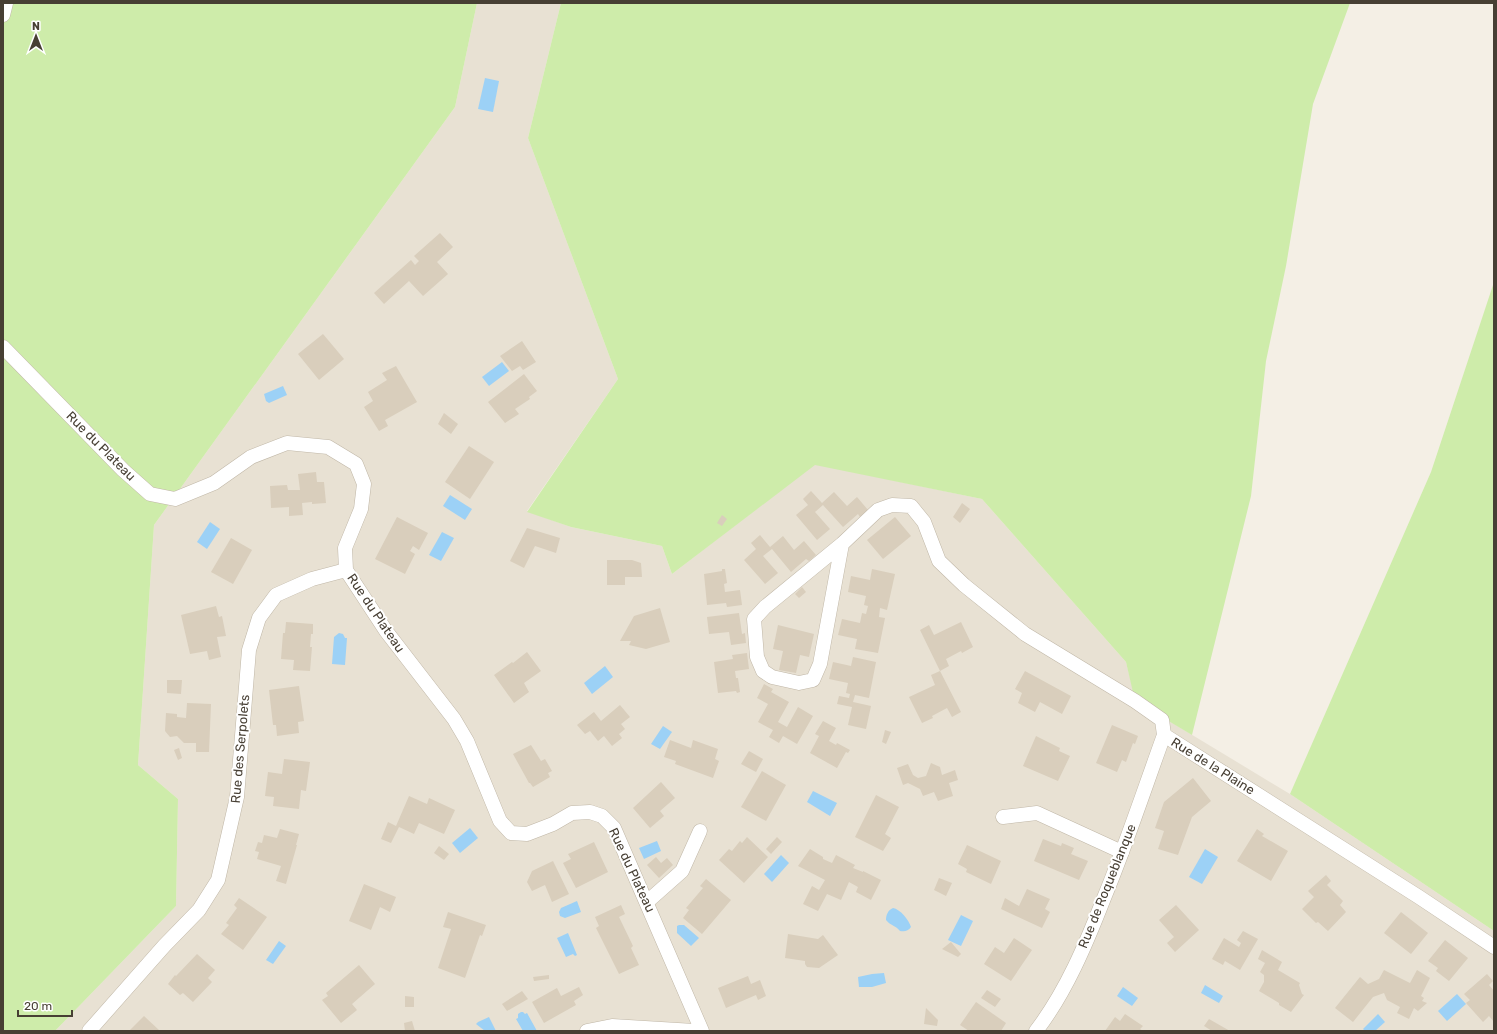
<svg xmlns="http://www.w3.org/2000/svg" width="1497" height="1034" viewBox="0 0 1497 1034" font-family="Rubik,sans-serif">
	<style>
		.residential { fill: #e8e1d3 }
		.green { fill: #ceecaa }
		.water { fill: #9cd1f6 }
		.building { fill: #d9cebc }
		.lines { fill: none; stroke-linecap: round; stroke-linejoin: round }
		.street-casing { stroke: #c0b7a7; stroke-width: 15 }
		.street { stroke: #fff; stroke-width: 14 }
		.labels { text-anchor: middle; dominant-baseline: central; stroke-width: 4; stroke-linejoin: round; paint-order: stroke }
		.street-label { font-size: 13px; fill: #473f34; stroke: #fff }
	</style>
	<rect width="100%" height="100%" fill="#f4efe5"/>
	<polygon class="residential" points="477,3 561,3 528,138 618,379 527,511 571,527 662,546 672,574 815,464 982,499 1126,662 1136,701 1290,794 1494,931 1494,1031 55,1031 176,906 178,799 138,765 154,525 455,107"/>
	<g class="green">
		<polygon points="3,3 477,3 455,107 154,525 138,765 178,799 176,906 55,1031 3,1031"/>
		<polygon points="561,3 1350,3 1313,104 1286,266 1266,361 1251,496 1192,735 1135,701 1126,662 982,499 815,465 672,574 662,546 571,527 527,512 618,379 528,138"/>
		<polygon points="1494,282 1494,931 1290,794 1431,472"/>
	</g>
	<g class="water">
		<polygon points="485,78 499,81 493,112 478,109"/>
		<polygon points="502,362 509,371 489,386 482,377"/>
		<polygon points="283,386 287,395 269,403 266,401 264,394"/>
		<polygon points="450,495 472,509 465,520 443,506"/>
		<polygon points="210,522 220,529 207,549 197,542"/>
		<polygon points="442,532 454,538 441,561 429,555"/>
		<polygon points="339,633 343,634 345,638 347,638 345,665 332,664 334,637"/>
		<polygon points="605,666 613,677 592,694 584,683"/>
		<polygon points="663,726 672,732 660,749 651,744"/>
		<polygon points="813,791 837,803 830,816 807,802"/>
		<polygon points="470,828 478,838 460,853 452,843"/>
		<polygon points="657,841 661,851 644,859 639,848"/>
		<polygon points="1205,849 1218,857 1202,884 1189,877"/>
		<polygon points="781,855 789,863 772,882 764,874"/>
		<polygon points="577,901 581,912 565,918 560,916 559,912 561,908"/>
		<path d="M893 908C900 909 909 920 911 927 908 931 905 932 900 931 895 925 891 926 886 920 886 915 888 910 893 908Z"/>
		<polygon points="961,915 973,921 961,946 948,940"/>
		<polygon points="679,925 684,925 699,938 691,946 677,933 677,926"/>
		<polygon points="568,933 577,955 575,956 573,954 566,957 557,938"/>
		<polygon points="279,941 286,946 273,964 266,960"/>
		<polygon points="884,973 886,983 872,987 859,987 858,977 872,974"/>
		<polygon points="1205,985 1223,996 1219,1003 1201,993"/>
		<polygon points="1123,987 1138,998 1132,1006 1117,996"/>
		<polygon points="1457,994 1466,1004 1447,1021 1438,1011"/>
		<polygon points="521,1012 523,1012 525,1014 527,1013 537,1031 523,1031 516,1019 518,1018 518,1014"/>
		<polygon points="1378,1014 1385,1022 1375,1031 1365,1031 1363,1029"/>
		<polygon points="489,1017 496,1031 485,1031 476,1024 478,1022"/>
	</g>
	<g class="building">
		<polygon points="440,233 453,247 437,262 448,274 423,296 409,281 384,304 374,293 411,260 415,265 419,261 414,256"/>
		<polygon points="323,334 344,359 319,380 298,354"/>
		<polygon points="522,341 536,362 523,370 520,366 512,371 500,356"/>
		<polygon points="396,366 417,402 385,420 388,426 379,431 364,407 373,401 368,392 387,380 382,373"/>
		<polygon points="524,374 537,391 529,397 530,399 515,409 519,414 505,423 488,402"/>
		<polygon points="444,413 458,424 451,434 438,424"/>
		<polygon points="469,446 494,462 470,499 445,482"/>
		<polygon points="316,472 317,482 324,482 326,503 312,504 312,502 302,503 303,515 289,516 289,507 271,508 270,486 287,485 288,490 300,490 298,474"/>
		<polygon points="811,491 822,503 834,492 847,506 857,497 868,510 860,517 858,514 843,527 823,505 815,512 830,529 817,540 796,515 808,505 803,499"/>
		<polygon points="962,503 970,509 960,523 953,517"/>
		<polygon points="722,515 727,519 722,526 717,523"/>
		<polygon points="397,517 428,533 419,550 413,546 410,551 415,554 405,574 375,559"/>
		<polygon points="895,517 911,536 883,559 867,540"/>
		<polygon points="527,528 560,538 556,553 535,546 524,568 510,561"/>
		<polygon points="760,535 770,547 783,536 794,550 804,541 816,555 809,561 806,559 791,572 772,549 763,556 778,573 765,584 744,560 756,549 751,543"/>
		<polygon points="231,538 252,550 233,584 211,572"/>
		<polygon points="607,560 632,560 641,563 642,577 625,577 625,585 607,585"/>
		<polygon points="722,569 725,569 727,583 724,584 725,592 740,590 742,605 727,607 726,603 707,605 704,574 722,571"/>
		<polygon points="872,569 895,574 887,610 880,608 879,617 885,618 878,653 855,649 857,639 838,635 842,619 860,623 862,613 866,614 868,606 864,605 866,596 848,592 851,576 870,580"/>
		<polygon points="802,587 806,592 799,598 795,594"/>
		<polygon points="216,606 219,617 222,616 226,636 217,637 221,657 209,660 207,651 190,654 181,615"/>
		<polygon points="660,608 670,642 646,649 629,645 631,641 620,641 634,616"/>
		<polygon points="739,613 742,634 745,633 746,643 731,645 729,632 709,634 707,617"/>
		<polygon points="286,622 313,624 313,634 311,634 310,647 312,647 310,671 293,670 294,660 281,659 283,633 285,633"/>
		<polygon points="961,622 973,647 962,653 961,651 946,659 949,666 940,671 961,712 952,717 947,708 932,716 933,718 922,723 909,697 935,685 931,675 940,671 920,630 929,625 934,635"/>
		<polygon points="778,625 814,634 809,657 800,655 796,673 779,670 783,651 773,649"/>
		<polygon points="527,652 541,671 524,683 529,692 514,703 494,675 512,662 513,663"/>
		<polygon points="747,653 749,669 735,671 736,678 738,678 740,692 737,693 736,691 718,693 714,662 733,659 732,655"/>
		<polygon points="853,657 876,662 869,698 855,695 853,702 871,706 866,729 848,725 852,707 837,704 839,696 849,698 850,694 846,693 848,683 829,679 833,662 851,666"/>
		<polygon points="1025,671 1071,696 1062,714 1040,702 1035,712 1018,703 1022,693 1015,689"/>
		<polygon points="167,680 182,680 181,694 167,693"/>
		<polygon points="764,684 773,689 771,692 789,702 778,722 787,727 798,707 813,716 797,744 783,736 779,743 769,737 773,730 758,722 768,704 757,698"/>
		<polygon points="299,686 304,721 298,722 299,733 277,736 276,725 273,725 269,690"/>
		<polygon points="187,703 211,704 209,752 196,752 196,743 184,743 177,736 170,737 165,731 166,713 177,714 177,717 186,718"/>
		<polygon points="620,705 630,717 621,724 625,729 619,734 622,738 612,746 604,736 598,741 590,731 585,734 577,725 594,712 601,721"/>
		<polygon points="823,721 836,728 829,741 836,745 837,743 850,750 848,753 846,752 837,768 810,753 819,736 815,734"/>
		<polygon points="1112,725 1138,736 1135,744 1133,743 1126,762 1122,760 1117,772 1096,763"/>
		<polygon points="885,730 891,732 886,744 882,742"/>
		<polygon points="1036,736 1060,748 1059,751 1070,756 1058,781 1023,766"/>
		<polygon points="670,740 691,748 693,740 718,749 715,759 719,761 713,778 675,764 676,761 664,757"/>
		<polygon points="531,745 541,761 545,759 552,771 548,773 550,777 533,787 530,783 529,783 513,754"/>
		<polygon points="179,748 182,758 178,760 174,750"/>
		<polygon points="749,751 763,759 756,772 741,764"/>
		<polygon points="284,759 310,762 306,791 301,790 299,809 273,806 274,797 265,796 268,772 282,774"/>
		<polygon points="931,763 940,767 942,775 955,770 958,780 949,783 953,796 938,801 934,792 923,796 920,789 908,783 903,785 897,768 908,764 913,775 918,778 926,776"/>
		<polygon points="762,771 786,785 766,821 741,807"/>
		<polygon points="1193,778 1211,801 1192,817 1178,855 1158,849 1164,831 1155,828 1164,802"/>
		<polygon points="661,782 675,798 660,811 664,816 650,828 633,808"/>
		<polygon points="876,795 899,807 885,834 891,838 883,851 855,837"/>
		<polygon points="409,796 427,804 429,798 455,810 444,834 419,823 414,834 399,827 391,843 381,839 388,822 396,826"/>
		<polygon points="280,829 299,834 296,845 297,845 286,884 276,881 281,866 257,859 259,852 255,851 258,842 262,843 264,835 277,838"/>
		<polygon points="1257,829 1264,834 1262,836 1288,851 1271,881 1237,861"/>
		<polygon points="747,837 768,857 744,883 719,860 729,849 732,851 740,841 742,843"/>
		<polygon points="777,837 782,842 771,854 766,849"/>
		<polygon points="1043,839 1061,846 1062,843 1074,848 1071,854 1088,861 1079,880 1034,861"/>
		<polygon points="594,842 608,872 576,888 563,863 571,859 568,854"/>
		<polygon points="967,845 1001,861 991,884 966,872 967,869 958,864"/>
		<polygon points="439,846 449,854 444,860 434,853"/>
		<polygon points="810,849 823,857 823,859 832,863 836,855 855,865 853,868 863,872 863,871 881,880 871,900 856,892 858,887 849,882 841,900 827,894 818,911 803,904 812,886 819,890 825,880 798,866"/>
		<polygon points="656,857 661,863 667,858 673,865 659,878 647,865"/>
		<polygon points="553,861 569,894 552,902 545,885 532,891 527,882 532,871"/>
		<polygon points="1326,875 1331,881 1327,885 1343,901 1340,905 1346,912 1328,931 1318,922 1316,923 1302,909 1314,897 1308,891"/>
		<polygon points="939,878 952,883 946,896 934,890"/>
		<polygon points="706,879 731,900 702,934 683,918 689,910 686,908 703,888 700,886"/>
		<polygon points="364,884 396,897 390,912 380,907 371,930 349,921"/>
		<polygon points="1027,889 1050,899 1045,909 1050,912 1042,928 1001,909 1005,898 1019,906"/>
		<polygon points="239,898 267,917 243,950 221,934 229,925 226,923 237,908 234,905"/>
		<polygon points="621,905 625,914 619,917 633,946 631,948 639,965 619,974 596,928 599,926 595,917"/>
		<polygon points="1176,905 1199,930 1175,952 1167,943 1174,937 1159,920"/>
		<polygon points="448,912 486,925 482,936 480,935 465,978 438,968 451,929 443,927"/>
		<polygon points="1401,912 1428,933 1411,954 1384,933"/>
		<polygon points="1243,931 1258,939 1240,970 1225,961 1223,965 1212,959 1224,938 1239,947 1241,943 1237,940"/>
		<polygon points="788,934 818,939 823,935 838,955 819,968 807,967 805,964 805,961 785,958"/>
		<polygon points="1014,938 1032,950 1011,981 984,964 995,947 1004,953"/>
		<polygon points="1445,940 1468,958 1449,981 1436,971 1438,968 1428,961"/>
		<polygon points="951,942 961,954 958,957 942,949"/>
		<polygon points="1262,950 1282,962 1278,970 1300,983 1299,985 1302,994 1304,995 1291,1012 1279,1005 1279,1003 1259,991 1264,982 1264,975 1260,972 1265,963 1258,959"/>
		<polygon points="197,954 215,970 208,978 212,982 193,1002 183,993 180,995 168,984 175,975 176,976"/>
		<polygon points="359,965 375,984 352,1004 357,1010 341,1023 322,1000 328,996 326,993"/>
		<polygon points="1384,970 1410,983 1417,970 1430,978 1421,996 1424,998 1422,1001 1427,1003 1418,1011 1414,1008 1409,1019 1397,1013 1400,1007 1387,1000 1384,993 1373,997 1353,1022 1335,1008 1360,977 1368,984 1379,979"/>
		<polygon points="1487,974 1493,981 1489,985 1494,991 1494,1022 1489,1016 1483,1022 1466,1003 1470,1000 1464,994"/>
		<polygon points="549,975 549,979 534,981 533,977"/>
		<polygon points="748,976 751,984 760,980 766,996 758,1000 756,995 726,1008 718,988"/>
		<polygon points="579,987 583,995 574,1001 576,1005 544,1023 532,1002 557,988 561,996"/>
		<polygon points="987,990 1001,999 995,1007 981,998"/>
		<polygon points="522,991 528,999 507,1011 502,1004"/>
		<polygon points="405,996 414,997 414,1007 405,1007"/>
		<polygon points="976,1002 1006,1023 1001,1031 969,1031 960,1025"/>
		<polygon points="926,1008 938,1020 937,1026 924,1024"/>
		<polygon points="1125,1014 1143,1026 1140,1029 1143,1031 1105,1031 1115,1017 1120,1021"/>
		<polygon points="144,1016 160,1031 129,1031"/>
		<polygon points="1209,1019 1230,1031 1212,1031 1204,1026"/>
		<polygon points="412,1021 415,1031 405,1031 404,1023"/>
	</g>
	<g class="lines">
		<defs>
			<g id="street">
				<polyline points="3,15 6,3"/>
				<polyline points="3,347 123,470 150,494 175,499 214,483 251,457 287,443 328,447 356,464 364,484 361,509 345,548 346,570 386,631 454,719 467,741 500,821 511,833 527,834 553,824 572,813 590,812 602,816 614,828 702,1031"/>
				<path d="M842 544 820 664 813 680 799 683 772 677 763 671 757 657 754 619 765 607 842 544 878 510 892 505 911 506 924 522 939 561 964 585 1025 634 1135 701 1162 720 1164 735C1144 790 1126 845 1104 898 1086 944 1066 992 1036 1031"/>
				<polyline points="1164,735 1419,897 1494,947"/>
				<polyline points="1003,817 1037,813 1122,852"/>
				<polyline points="647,902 682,871 700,831"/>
				<polyline points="89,1031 164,946 199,910 218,880 237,797 249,650 259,618 276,595 312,579 346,570"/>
				<polyline points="587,1031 612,1026 694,1031"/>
			</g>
		</defs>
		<use href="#street" class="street-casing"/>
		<use href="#street" class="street"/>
	</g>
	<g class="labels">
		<g class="street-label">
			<text transform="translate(101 446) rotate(45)">Rue du Plateau</text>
			<text transform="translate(376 613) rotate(56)">Rue du Plateau</text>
			<text transform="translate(240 749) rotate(-85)">Rue des Serpolets</text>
			<text transform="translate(1213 766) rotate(32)">Rue de la Plaine</text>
			<text transform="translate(632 870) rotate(65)">Rue du Plateau</text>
			<text transform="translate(1107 886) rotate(-68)">Rue de Roqueblanque</text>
		</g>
	</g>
	<rect width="1497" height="1034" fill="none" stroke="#473f34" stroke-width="8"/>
	<g transform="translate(36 36)" stroke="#ffffff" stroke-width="3" paint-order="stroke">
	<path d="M0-3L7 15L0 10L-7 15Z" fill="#473f34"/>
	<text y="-6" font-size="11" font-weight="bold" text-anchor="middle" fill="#473f34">N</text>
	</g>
	<path d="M18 1010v6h54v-6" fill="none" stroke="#473f34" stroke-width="2"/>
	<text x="24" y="1010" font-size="12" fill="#473f34" stroke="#ffffff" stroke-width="3" paint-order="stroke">20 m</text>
</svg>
